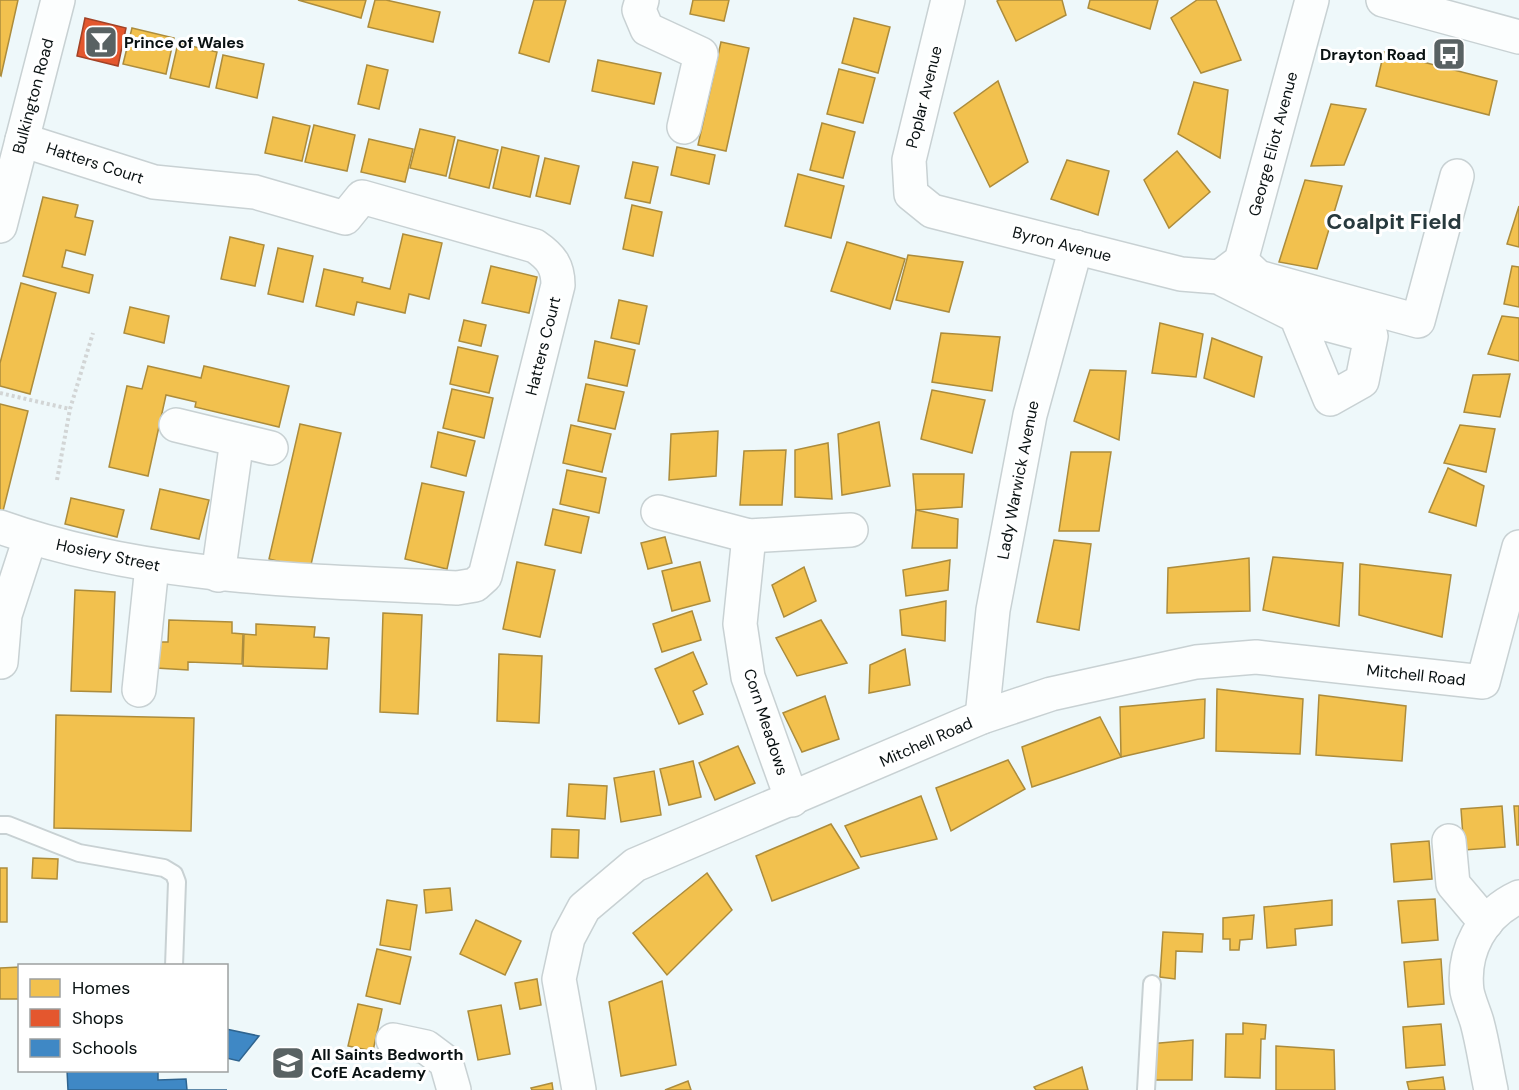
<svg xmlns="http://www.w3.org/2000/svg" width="1519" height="1090" viewBox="0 0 1519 1090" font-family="'DM Sans',sans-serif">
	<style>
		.homes { fill: #f2c14e; stroke: #ac8c3c; stroke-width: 1.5 }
		.shops { fill: #e4572e; stroke: #a24226; stroke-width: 1.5 }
		.schools { fill: #3f88c5; stroke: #2f648f; stroke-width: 1.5 }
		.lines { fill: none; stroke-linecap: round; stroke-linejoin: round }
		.lane-casing { stroke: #c8d1d3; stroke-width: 20 }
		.street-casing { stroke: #c8d1d3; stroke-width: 36 }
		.secondary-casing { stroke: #c8d1d3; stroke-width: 36 }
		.path { stroke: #d2d5d5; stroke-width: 4; stroke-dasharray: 3 3; stroke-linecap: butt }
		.lane { stroke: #fcfefe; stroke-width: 16 }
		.street { stroke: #fcfefe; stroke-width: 33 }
		.secondary { stroke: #fcfefe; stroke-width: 33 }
		.labels { text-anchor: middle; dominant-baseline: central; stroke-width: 6; stroke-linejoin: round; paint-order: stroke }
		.poi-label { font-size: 16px; font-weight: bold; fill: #091112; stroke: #fff; text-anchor: start }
		.street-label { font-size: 16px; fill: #091112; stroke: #fff }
		.district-label { font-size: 22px; font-weight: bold; fill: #27393d; stroke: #fff }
	</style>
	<rect width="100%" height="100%" fill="#eef8fa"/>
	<g class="homes">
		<polygon points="0,0 18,0 1,76 0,75"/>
		<polygon points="298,0 366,0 361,18"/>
		<polygon points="375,0 386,0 440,12 433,42 368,27"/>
		<polygon points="534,0 566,0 549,62 519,53"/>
		<polygon points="693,0 729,0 724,21 690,14"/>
		<polygon points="999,0 1062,0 1066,15 1016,41 997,1"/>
		<polygon points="1090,0 1158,0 1150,29 1088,8"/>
		<polygon points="1197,0 1216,0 1241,60 1201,73 1171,18"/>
		<polygon points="854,18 890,27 878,73 842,63"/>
		<polygon points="132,28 174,38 166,74 123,64"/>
		<polygon points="721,42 749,48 726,151 698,145"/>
		<polygon points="178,43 217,52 209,87 170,78"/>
		<polygon points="1384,52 1497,81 1489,115 1376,86"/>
		<polygon points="223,55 264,64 257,98 216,88"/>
		<polygon points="598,60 661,73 654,104 592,91"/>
		<polygon points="367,65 388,70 379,109 358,104"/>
		<polygon points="839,69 875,78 863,123 827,114"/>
		<polygon points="998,81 1028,162 990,187 954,113"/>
		<polygon points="1194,82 1228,90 1220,158 1178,134"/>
		<polygon points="1331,104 1366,109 1344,165 1311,166"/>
		<polygon points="273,117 310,126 302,161 265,153"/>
		<polygon points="822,123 855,132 843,178 810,170"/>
		<polygon points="314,125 355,135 347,171 305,162"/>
		<polygon points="420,129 455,137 446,176 410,168"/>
		<polygon points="369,139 413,149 405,182 361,172"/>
		<polygon points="458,140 498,150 489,188 449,178"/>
		<polygon points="502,147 539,156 530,197 493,188"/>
		<polygon points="677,147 715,155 709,184 671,175"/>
		<polygon points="1177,151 1210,192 1169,228 1144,180"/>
		<polygon points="545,158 579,166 570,204 536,196"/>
		<polygon points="1067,160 1109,171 1098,215 1051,199"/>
		<polygon points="633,162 658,167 650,203 625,198"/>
		<polygon points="798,174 844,186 831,238 785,226"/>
		<polygon points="1305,180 1342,186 1317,269 1279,262"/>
		<polygon points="43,197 78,205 75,217 93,221 85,255 66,250 62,267 93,275 89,293 23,276"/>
		<polygon points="632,205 662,212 653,256 623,249"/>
		<polygon points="1519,206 1519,247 1507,244"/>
		<polygon points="403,234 442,243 429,299 409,294 405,313 357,302 354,315 316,306 324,269 363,278 362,282 390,289"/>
		<polygon points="230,237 264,245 255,286 221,279"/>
		<polygon points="847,242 905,259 890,309 831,291"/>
		<polygon points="278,248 313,256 303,302 268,294"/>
		<polygon points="908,255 963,262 949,312 896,300"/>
		<polygon points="491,266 537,277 529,313 482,303"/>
		<polygon points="1512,266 1519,267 1519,307 1504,304"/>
		<polygon points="21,283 56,293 30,394 0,386 0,363"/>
		<polygon points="619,300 647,306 639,344 611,338"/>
		<polygon points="130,307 169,316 164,343 124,333"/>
		<polygon points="1502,316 1519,318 1519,361 1488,354"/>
		<polygon points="464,320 486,325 481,346 459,341"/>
		<polygon points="1160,323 1203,334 1196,377 1152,373"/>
		<polygon points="941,333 1000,337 992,391 932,382"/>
		<polygon points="1212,338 1262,357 1254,397 1204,378"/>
		<polygon points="595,341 635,350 627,386 588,378"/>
		<polygon points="458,347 498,356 489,393 450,384"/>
		<polygon points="148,366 201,378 204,366 289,386 279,427 195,407 196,402 166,395 148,476 109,467 127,386 142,389"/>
		<polygon points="1090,370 1126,371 1119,440 1074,421"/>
		<polygon points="1510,374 1500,417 1464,412 1473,375"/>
		<polygon points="586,384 624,392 615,429 578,421"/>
		<polygon points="452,389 493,398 484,438 443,428"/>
		<polygon points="932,390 985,400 972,453 921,439"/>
		<polygon points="0,404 28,411 2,515 0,515"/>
		<polygon points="879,422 890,486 842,495 838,434"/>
		<polygon points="300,424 341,433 310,569 269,559"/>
		<polygon points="571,425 611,434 602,472 563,463"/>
		<polygon points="1460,425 1495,429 1486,472 1444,463"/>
		<polygon points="718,431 716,476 669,480 671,434"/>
		<polygon points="438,432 475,441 466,476 431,467"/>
		<polygon points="828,443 832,499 795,497 795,450"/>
		<polygon points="786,450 782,505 740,505 744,451"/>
		<polygon points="1071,452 1111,452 1099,531 1059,531"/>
		<polygon points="1448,468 1484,486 1476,526 1429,512"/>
		<polygon points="567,470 606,478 599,513 560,504"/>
		<polygon points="913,474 964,474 962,507 916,510"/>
		<polygon points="422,483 464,492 447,569 405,559"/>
		<polygon points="160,489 209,500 199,539 151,529"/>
		<polygon points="71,498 124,510 117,537 65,524"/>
		<polygon points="553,509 589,517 581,553 545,545"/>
		<polygon points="916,510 958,519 957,548 912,548"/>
		<polygon points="665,537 672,563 648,569 641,543"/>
		<polygon points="1054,540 1091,544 1079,630 1037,622"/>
		<polygon points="1273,557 1343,563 1339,626 1263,610"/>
		<polygon points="1249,558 1250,611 1167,613 1168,568"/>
		<polygon points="950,560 948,590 906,596 903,570"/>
		<polygon points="517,562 555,570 540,637 503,629"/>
		<polygon points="700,562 710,601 672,611 662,571"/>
		<polygon points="1360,564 1451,575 1442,637 1359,615"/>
		<polygon points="804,567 816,601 784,617 772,585"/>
		<polygon points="75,590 115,592 111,692 71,691"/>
		<polygon points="946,601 945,641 902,635 900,610"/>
		<polygon points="692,611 701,640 662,652 653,624"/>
		<polygon points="383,613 422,615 418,714 380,712"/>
		<polygon points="169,620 232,622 232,633 243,634 242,664 188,662 188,670 156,668 157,642 168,642"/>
		<polygon points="821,620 847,663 797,676 776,638"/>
		<polygon points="256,624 315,627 314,637 329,638 327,669 243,666 244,634 256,635"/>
		<polygon points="905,649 910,685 869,693 870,665"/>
		<polygon points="693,652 707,684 693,691 703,714 679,724 655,669"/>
		<polygon points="499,654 542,656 539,723 497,721"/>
		<polygon points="1217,689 1303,699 1300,754 1216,751"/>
		<polygon points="1319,695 1406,706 1402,761 1316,755"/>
		<polygon points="825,696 839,739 802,752 783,713"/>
		<polygon points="1205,699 1204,738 1121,757 1120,707"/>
		<polygon points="56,715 194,718 191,831 54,828"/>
		<polygon points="1100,717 1121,757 1032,787 1022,747"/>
		<polygon points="738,746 755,783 715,800 699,763"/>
		<polygon points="1008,760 1025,789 951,831 936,788"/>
		<polygon points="693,761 701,797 669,805 660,769"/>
		<polygon points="654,771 661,815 621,822 614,778"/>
		<polygon points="569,784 607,786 605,819 567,816"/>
		<polygon points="921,796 937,839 861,857 845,826"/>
		<polygon points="1502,806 1505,847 1464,850 1461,809"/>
		<polygon points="1514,806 1519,806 1519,845 1517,845"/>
		<polygon points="831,824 859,868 772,901 756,856"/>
		<polygon points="552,829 579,830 578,858 551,857"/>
		<polygon points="1429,841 1432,879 1394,882 1391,844"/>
		<polygon points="33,858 58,859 57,879 32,878"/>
		<rect x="0" y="868" width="7" height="54"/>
		<polygon points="707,873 732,910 667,975 633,933"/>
		<polygon points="450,888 452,910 426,913 424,890"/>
		<polygon points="1435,899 1438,940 1402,943 1398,901"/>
		<polygon points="387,900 417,905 410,950 380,945"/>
		<polygon points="1332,900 1332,925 1295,929 1296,945 1267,948 1264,907"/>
		<polygon points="1254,915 1252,939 1240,940 1239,950 1230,950 1230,939 1223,939 1223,918"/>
		<polygon points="476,920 521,941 505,975 460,954"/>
		<polygon points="1163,932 1203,934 1202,952 1176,951 1175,979 1160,977"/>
		<polygon points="377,949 411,957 400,1004 366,996"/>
		<polygon points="1441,959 1444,1004 1408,1007 1404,962"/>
		<polygon points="20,967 20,999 0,999 0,968"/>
		<polygon points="537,979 541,1005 520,1009 515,983"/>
		<polygon points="662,981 676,1065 621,1076 609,1002"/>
		<polygon points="358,1004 382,1009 373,1051 348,1046"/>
		<polygon points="501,1005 510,1054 478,1060 468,1011"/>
		<polygon points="1243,1023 1266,1025 1265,1039 1261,1039 1260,1078 1225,1077 1226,1034 1243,1034"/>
		<polygon points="1441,1024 1445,1065 1406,1068 1403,1027"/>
		<polygon points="1193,1040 1192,1080 1147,1080 1149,1044"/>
		<polygon points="1276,1046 1334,1050 1335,1090 1276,1090"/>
		<polygon points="1082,1067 1088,1090 1036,1090 1034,1087"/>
		<polygon points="1443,1077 1445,1090 1409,1090 1407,1082"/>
		<polygon points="688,1081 691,1090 665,1090"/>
		<polygon points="552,1083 553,1090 532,1090 531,1088"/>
	</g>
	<polygon class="shops" points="85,18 126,28 118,66 77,56"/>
	<g class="schools">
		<polygon points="226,1029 259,1036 239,1061 226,1058"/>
		<polygon points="67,1070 158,1070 158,1080 186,1079 187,1090 227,1090 68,1090"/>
	</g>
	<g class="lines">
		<defs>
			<g id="lane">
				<polyline points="0,825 8,825 79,853 164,868 174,874 177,882 174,966"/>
				<polyline points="1146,1090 1152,984"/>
			</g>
			<g id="street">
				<polyline points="642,0 639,10 647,29 701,54 684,127"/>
				<polyline points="948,0 909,160 911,194 932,211 1181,274 1218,277 1296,316 1330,399 1362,381 1371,336 1296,316"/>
				<polyline points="1383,0 1519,37"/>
				<polyline points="1241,261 1258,277 1418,321 1457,176"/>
				<polyline points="1225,273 1241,261 1312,0"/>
				<polyline points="176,425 271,448"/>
				<polyline points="658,512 749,536 851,530"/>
				<path d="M0 527C147 579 303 580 457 588L475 585 485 576 558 285C558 266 551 257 535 246L362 197 345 218 255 192 154 182 22 140"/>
				<polyline points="749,536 740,624 748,677 792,800"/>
				<polyline points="218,575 237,440"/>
				<polyline points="1,662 5,615 30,538"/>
				<polyline points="139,690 152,566"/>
				<polyline points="982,717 993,610 1030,415 1076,247"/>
				<polyline points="1449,841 1453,884 1486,923"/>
				<polyline points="393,1040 426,1047 446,1062 454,1090"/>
				<polyline points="579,1090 559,979 568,938 584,908 635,865 982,717 1051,694 1196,662 1256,657 1483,682 1519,547"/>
				<path d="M1491 1090C1486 1067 1483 1044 1477 1022 1474 1012 1469 1001 1467 991 1462 951 1482 914 1519 897"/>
			</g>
			<polyline id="secondary" points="0,226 58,0"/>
		</defs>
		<use href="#lane" class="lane-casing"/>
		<use href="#street" class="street-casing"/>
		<use href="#secondary" class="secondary-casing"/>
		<g class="path">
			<polyline points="0,393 70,409"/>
			<polyline points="57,480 70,409 93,333"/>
		</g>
		<use href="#lane" class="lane"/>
		<use href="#street" class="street"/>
		<use href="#secondary" class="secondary"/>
	</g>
	<defs>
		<symbol id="bar-square" viewBox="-11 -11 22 22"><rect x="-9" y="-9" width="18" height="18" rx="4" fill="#596263" stroke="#fff"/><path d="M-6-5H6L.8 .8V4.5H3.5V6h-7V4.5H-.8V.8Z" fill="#fff"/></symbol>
		<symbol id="bus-square" viewBox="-11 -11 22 22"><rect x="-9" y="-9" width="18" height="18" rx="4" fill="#596263" stroke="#fff"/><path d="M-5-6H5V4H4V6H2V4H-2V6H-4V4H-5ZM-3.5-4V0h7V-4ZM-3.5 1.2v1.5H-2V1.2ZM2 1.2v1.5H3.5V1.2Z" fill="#fff"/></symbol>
		<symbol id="school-square" viewBox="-11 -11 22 22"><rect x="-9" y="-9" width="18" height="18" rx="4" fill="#596263" stroke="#fff"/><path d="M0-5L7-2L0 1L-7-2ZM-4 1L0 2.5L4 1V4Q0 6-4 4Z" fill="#fff"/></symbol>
	</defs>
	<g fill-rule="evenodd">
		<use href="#bar-square" x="82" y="23" width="38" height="38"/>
		<use href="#bus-square" x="1430" y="35" width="38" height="38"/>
		<use href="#school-square" x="269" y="1044" width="38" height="38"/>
	</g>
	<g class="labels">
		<g class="poi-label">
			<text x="124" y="42">Prince of Wales</text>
			<text x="1426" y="54" text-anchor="end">Drayton Road</text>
			<text x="311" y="1054">All Saints Bedworth<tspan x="311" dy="18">CofE Academy</tspan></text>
		</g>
		<g class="street-label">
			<text transform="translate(33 96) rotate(-75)">Bulkington Road</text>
			<text transform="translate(924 97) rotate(-76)">Poplar Avenue</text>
			<text transform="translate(1273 144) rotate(-75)">George Eliot Avenue</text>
			<text transform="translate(95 163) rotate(18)">Hatters Court</text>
			<text transform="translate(1062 244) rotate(14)">Byron Avenue</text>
			<text transform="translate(543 346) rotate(-76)">Hatters Court</text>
			<text transform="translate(1018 480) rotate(-79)">Lady Warwick Avenue</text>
			<text transform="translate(108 555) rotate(12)">Hosiery Street</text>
			<text transform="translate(1416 675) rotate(6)">Mitchell Road</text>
			<text transform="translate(766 722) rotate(72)">Corn Meadows</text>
			<text transform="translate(926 742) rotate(-24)">Mitchell Road</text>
		</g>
		<g class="district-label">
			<text x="1394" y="221">Coalpit Field</text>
		</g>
	</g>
	<rect x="18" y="964" width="210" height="108" fill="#ffffff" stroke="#9da0a0" stroke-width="1.5"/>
	<rect x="30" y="979" width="30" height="18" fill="#f2c14e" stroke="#9da0a0" stroke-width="1.5"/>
	<text x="72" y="994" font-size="18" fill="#091112">Homes</text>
	<rect x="30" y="1009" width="30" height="18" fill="#e4572e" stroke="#9da0a0" stroke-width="1.5"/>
	<text x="72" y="1024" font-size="18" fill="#091112">Shops</text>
	<rect x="30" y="1039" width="30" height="18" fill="#3f88c5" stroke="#9da0a0" stroke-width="1.5"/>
	<text x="72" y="1054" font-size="18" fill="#091112">Schools</text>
</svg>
